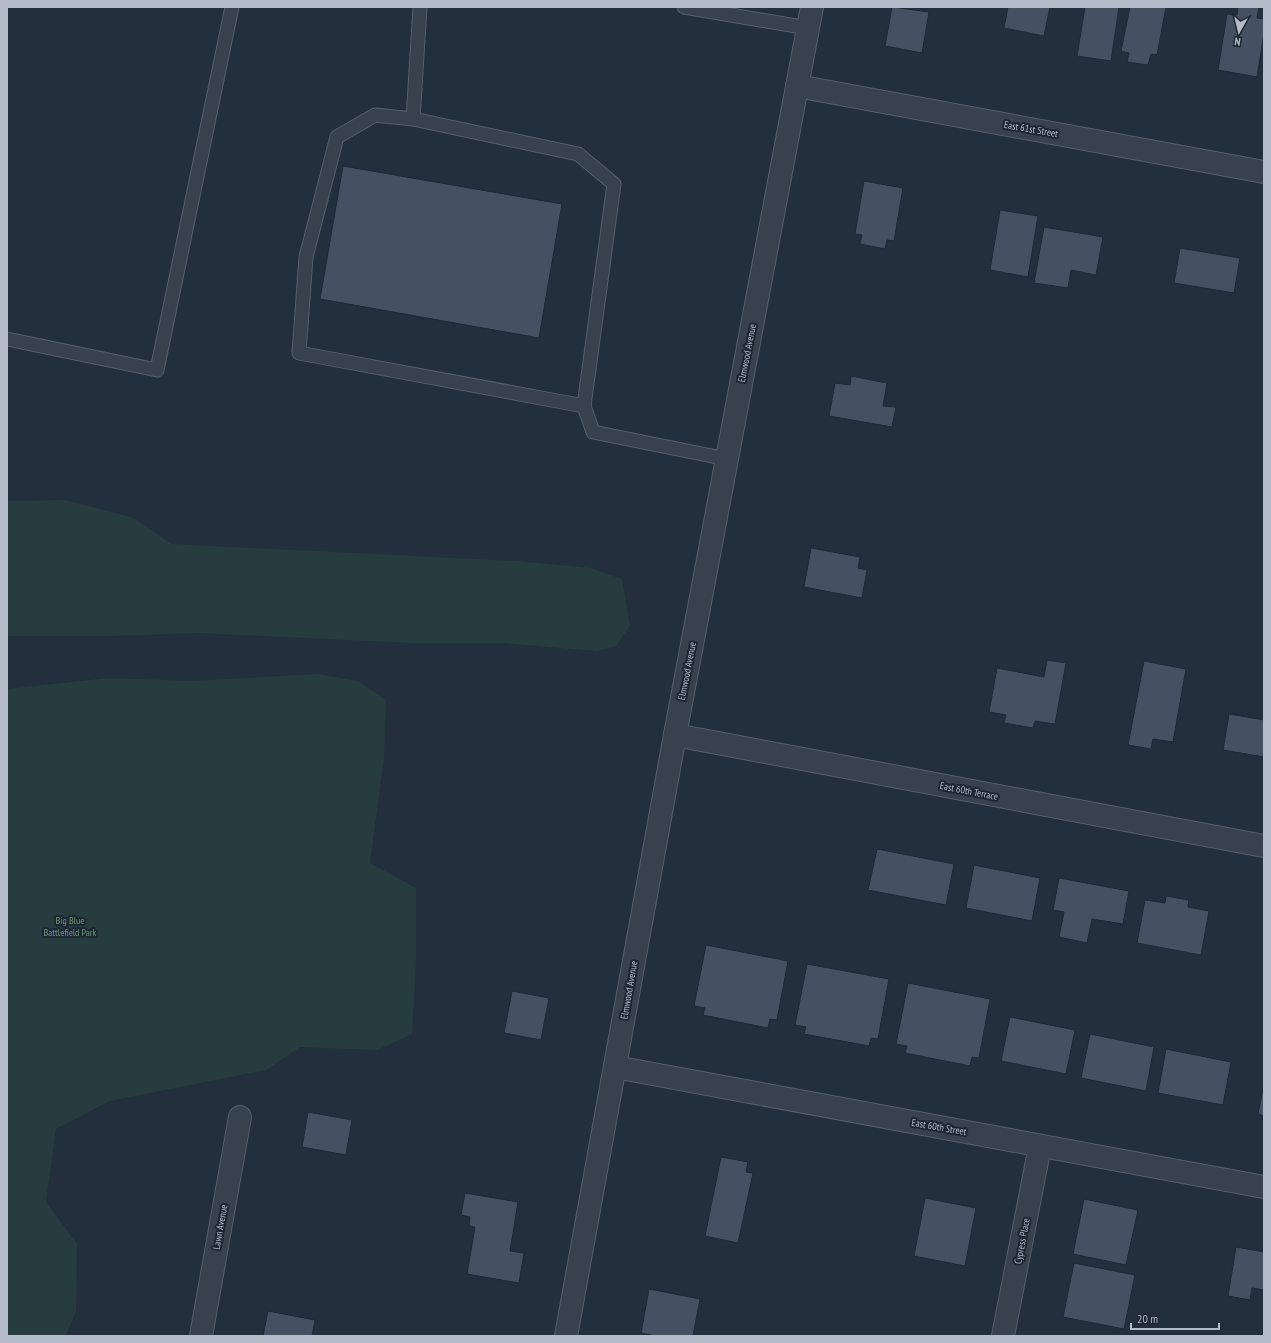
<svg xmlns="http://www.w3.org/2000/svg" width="1271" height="1343" viewBox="0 0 1271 1343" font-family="'PT Sans Narrow',sans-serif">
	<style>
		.green { fill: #263c3f }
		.building { fill: #455162; stroke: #1f2835 }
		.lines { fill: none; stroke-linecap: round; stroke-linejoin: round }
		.lane-casing { stroke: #565f6c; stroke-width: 15 }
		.street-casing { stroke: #565f6c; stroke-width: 24 }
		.lane { stroke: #38414e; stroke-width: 13 }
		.street { stroke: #38414e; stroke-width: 22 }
		.labels { text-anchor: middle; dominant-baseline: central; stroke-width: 4; stroke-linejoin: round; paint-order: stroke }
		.street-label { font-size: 10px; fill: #b4bcc9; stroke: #1d2633 }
		.park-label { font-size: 10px; fill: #6b9a76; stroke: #1d2633 }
	</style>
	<rect width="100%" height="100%" fill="#242f3e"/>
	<g class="green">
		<polygon points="65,500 134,518 171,544 517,561 591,568 622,579 630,626 616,646 596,651 503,643 413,643 198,633 110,636 7,636 7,501"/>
		<polygon points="317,674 358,681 386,700 384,758 370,863 416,888 416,962 412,1034 377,1050 300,1047 266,1070 110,1101 56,1129 46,1202 77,1244 76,1311 66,1336 7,1336 7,689 109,678 192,681"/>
	</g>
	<g class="building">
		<polygon points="892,7 929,12 922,53 885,46"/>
		<polygon points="1008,7 1050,7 1044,36 1004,28"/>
		<polygon points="1085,7 1119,7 1111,61 1077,56"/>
		<polygon points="1130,7 1166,7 1157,55 1151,54 1148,65 1127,62 1129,53 1121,51"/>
		<polygon points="1238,7 1259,7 1257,18 1264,19 1264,33 1257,77 1218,70 1227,14 1237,15"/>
		<polygon points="343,166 562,204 539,338 320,299"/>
		<polygon points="864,181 903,188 894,241 887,240 885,249 860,244 862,235 855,234"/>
		<polygon points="1000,210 1038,216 1028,277 990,270"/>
		<polygon points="1044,227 1103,237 1096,275 1071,270 1068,288 1034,283"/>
		<polygon points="1180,248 1240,258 1234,293 1174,283"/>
		<polygon points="851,376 887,383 883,406 896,407 892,427 829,416 835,383 850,385"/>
		<polygon points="811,548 860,557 858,568 867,570 862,598 804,587"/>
		<polygon points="1047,660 1066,663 1055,724 1035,721 1033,728 1004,723 1006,715 989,712 997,668 1044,677"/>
		<polygon points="1144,661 1186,669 1173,742 1153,739 1151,749 1128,745"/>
		<polygon points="1229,714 1264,720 1264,757 1223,750"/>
		<polygon points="877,849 954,864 946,905 868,890"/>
		<polygon points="974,865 1040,878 1032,921 966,908"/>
		<polygon points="1059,878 1129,891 1123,924 1092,919 1087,943 1059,937 1064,912 1053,910"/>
		<polygon points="1166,896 1189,900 1188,907 1209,911 1201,955 1137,943 1145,900 1165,903"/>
		<polygon points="706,945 788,961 777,1020 770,1019 768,1028 703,1015 705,1008 694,1006"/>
		<polygon points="807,964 889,979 878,1039 871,1038 869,1046 804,1034 806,1027 795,1025"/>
		<polygon points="908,983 990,999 979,1058 972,1057 970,1066 905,1053 907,1046 896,1044"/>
		<polygon points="512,991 549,998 541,1040 504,1033"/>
		<polygon points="1010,1017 1075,1030 1066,1074 1001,1061"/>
		<polygon points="1090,1034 1154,1047 1146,1091 1081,1078"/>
		<polygon points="1166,1049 1231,1062 1223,1105 1158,1093"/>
		<polygon points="1264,1084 1264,1116 1258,1114"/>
		<polygon points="308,1112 352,1120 346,1155 302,1147"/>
		<polygon points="721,1157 748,1162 746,1172 753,1173 738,1243 705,1236"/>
		<polygon points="465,1193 518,1202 510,1251 524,1253 519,1283 467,1274 475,1227 469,1226 470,1217 461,1215"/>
		<polygon points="925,1198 976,1208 965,1266 914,1256"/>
		<polygon points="1084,1199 1138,1210 1126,1265 1073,1254"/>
		<polygon points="1236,1247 1264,1252 1264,1290 1252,1288 1250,1300 1228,1296"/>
		<polygon points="1074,1263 1135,1275 1124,1329 1063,1317"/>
		<polygon points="649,1289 700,1299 693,1336 656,1336 641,1333"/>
		<polygon points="268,1311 315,1320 312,1336 263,1336"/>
	</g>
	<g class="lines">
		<defs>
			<g id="lane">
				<polyline points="684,7 808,28"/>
				<polygon points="375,115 413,119 578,154 614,184 584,406 299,353 306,257 337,137"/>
				<polyline points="413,119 420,7"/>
				<polyline points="7,339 157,370 232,7"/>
				<polyline points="584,406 593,432 727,459"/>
			</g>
			<g id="street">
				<polyline points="797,86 1264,172"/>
				<polyline points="675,735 1264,846"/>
				<polyline points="615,1067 1264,1187"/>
				<polyline points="201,1336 240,1117"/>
				<polyline points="566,1336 675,735 812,7"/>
				<polyline points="1003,1336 1040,1146"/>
			</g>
		</defs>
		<use href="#lane" class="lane-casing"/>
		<use href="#street" class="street-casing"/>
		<use href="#lane" class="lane"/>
		<use href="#street" class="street"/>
	</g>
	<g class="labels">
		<g class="street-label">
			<text transform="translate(1031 129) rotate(10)">East 61st Street</text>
			<text transform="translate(747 353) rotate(-79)">Elmwood Avenue</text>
			<text transform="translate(687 671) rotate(-79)">Elmwood Avenue</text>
			<text transform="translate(969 791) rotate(11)">East 60th Terrace</text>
			<text transform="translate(629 990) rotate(-80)">Elmwood Avenue</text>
			<text transform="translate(939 1127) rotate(10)">East 60th Street</text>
			<text transform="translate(220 1227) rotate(-80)">Lawn Avenue</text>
			<text transform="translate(1022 1241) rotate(-79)">Cypress Place</text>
		</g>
		<g class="park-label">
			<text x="70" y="920">Big Blue<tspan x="70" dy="12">Battlefield Park</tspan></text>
		</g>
	</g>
	<rect width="1271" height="1343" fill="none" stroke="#b4bcc9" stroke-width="16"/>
	<g transform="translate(1239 32) rotate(188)" stroke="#1d2633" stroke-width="3" paint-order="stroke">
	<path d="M0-3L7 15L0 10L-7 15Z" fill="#b4bcc9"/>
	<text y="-6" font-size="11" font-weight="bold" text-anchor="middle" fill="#b4bcc9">N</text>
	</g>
	<path d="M1131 1323v6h88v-6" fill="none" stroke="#b4bcc9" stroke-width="2"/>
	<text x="1137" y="1323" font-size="12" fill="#b4bcc9" stroke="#1d2633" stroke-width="3" paint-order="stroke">20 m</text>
</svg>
